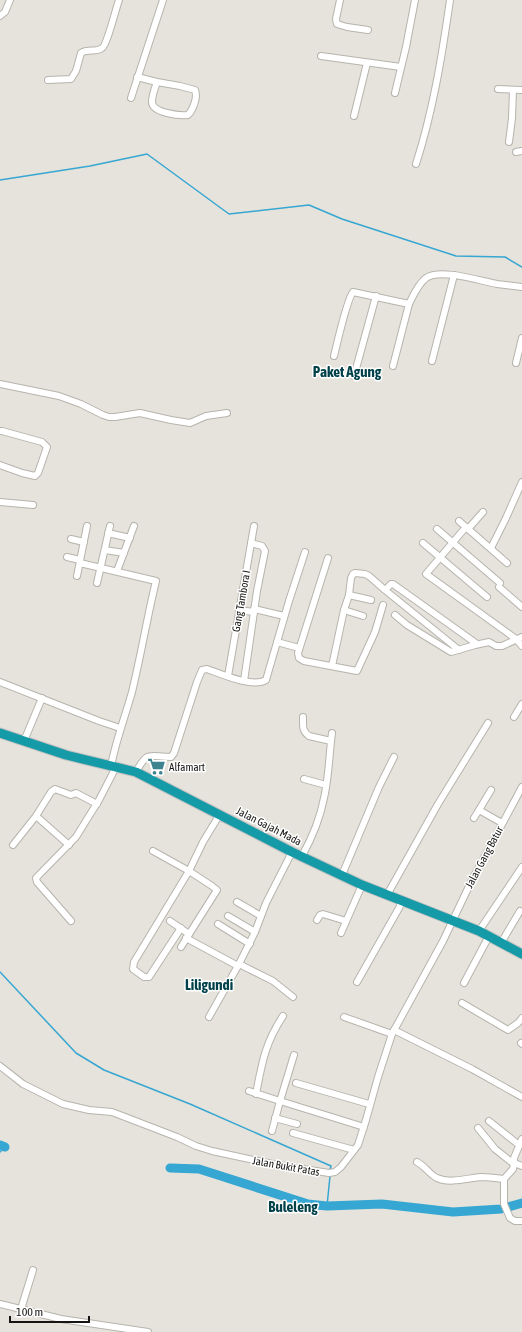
<svg xmlns="http://www.w3.org/2000/svg" width="522" height="1332" viewBox="0 0 522 1332" font-family="'Asap Condensed',sans-serif">
	<style>
		.lines { fill: none; stroke-linecap: round; stroke-linejoin: round }
		.stream { stroke: #36a6d2; stroke-width: 1.5 }
		.river { stroke: #36a6d2; stroke-width: 9 }
		.minor-casing { stroke: #b6b4ad; stroke-width: 8 }
		.highway-casing { stroke: #c2c2c2; stroke-width: 11 }
		.minor { stroke: #fff; stroke-width: 6 }
		.highway { stroke: #149ba7; stroke-width: 9 }
		.labels { text-anchor: middle; dominant-baseline: central; stroke-width: 3; stroke-linejoin: round; paint-order: stroke }
		.street-label { font-size: 11px; fill: #161513; stroke: #fff }
		.poi-label { font-size: 11px; fill: #161513; stroke: #fff; text-anchor: start }
		.district-label { font-size: 15px; font-weight: bold; fill: #00414a; stroke: #fff }
	</style>
	<rect width="100%" height="100%" fill="#e5e3db"/>
	<g class="lines">
		<g class="stream">
			<polyline points="0,180 90,166 147,154 229,214 309,205 342,219 456,256 505,257 522,267"/>
			<polyline points="0,972 76,1053 104,1070 190,1104 331,1166 330,1170"/>
			<polyline points="0,1152 5,1147"/>
			<polyline points="327,1206 330,1176"/>
		</g>
		<g class="river">
			<polyline points="0,1145 5,1147"/>
			<polyline points="170,1168 199,1169 308,1204 327,1206 382,1204 453,1212 501,1209 522,1203"/>
		</g>
		<defs>
			<g id="minor">
				<polyline points="340,0 336,19 337,24 347,27 368,30"/>
				<polyline points="0,16 5,12 10,0"/>
				<polyline points="321,56 401,67"/>
				<path d="M137 77 157 82 180 86 195 90C198 97 193 110 188 115 180 116 152 113 152 102 152 95 155 88 157 82"/>
				<path d="M48 80 71 79 76 71 81 53C88 48 96 53 102 48 107 45 116 8 119 0"/>
				<polyline points="498,89 522,90"/>
				<polyline points="395,93 406,47 415,0"/>
				<polyline points="131,98 163,0"/>
				<polyline points="354,116 367,63"/>
				<polyline points="509,142 512,118 513,90"/>
				<polyline points="516,152 522,151"/>
				<path d="M416 164C433 111 442 56 450 0"/>
				<path d="M334 356C337 344 347 299 353 292L409 304C413 296 418 284 426 278 441 268 480 281 497 284 505 285 514 286 522 287"/>
				<polyline points="432,361 454,275"/>
				<polyline points="516,363 522,338"/>
				<polyline points="393,366 409,304"/>
				<polyline points="354,376 376,296"/>
				<polyline points="0,384 59,396 81,404 103,415 109,417 115,417 140,413 171,420 190,423 206,416 227,413"/>
				<polyline points="0,431 2,431 42,442 47,447 38,473 35,476 22,473 0,465"/>
				<polyline points="0,502 33,505"/>
				<polyline points="459,521 507,563"/>
				<polyline points="466,527 426,574 516,639 522,646"/>
				<polyline points="437,529 500,583"/>
				<polyline points="468,529 483,512"/>
				<polyline points="108,533 130,538"/>
				<polyline points="71,539 84,542"/>
				<polyline points="423,543 487,597"/>
				<polyline points="491,548 506,518 522,482"/>
				<polyline points="105,550 124,553"/>
				<polyline points="67,557 80,560"/>
				<polyline points="328,558 298,653 299,658 304,661 357,671 375,632 383,605"/>
				<path d="M80 563 156 581C147 618 141 655 132 692 125 717 116 740 111 766"/>
				<polyline points="117,571 134,526"/>
				<polyline points="77,576 87,526"/>
				<polyline points="97,583 110,526"/>
				<polyline points="499,587 522,607"/>
				<polyline points="385,590 391,584 393,584 477,644"/>
				<polyline points="349,595 371,600"/>
				<polyline points="254,609 284,616"/>
				<polyline points="239,610 254,612"/>
				<polyline points="344,610 363,616"/>
				<polyline points="395,615 407,625 451,652 475,645 489,642 496,646 502,646 522,637"/>
				<polyline points="277,642 299,648"/>
				<polyline points="332,666 344,610 349,595 351,578 353,574 355,573 365,574 369,576 385,590 459,650"/>
				<polyline points="228,676 254,526"/>
				<polyline points="244,681 257,591 265,551 262,546 251,543"/>
				<polyline points="0,682 99,721 120,728"/>
				<path d="M303 717C303 726 302 731 309 736L331 741"/>
				<polyline points="514,717 522,704"/>
				<polyline points="24,741 42,698"/>
				<path d="M136 772C148 750 149 757 171 757L174 753 197 682 202 670 207 669C221 674 253 688 266 680L289 601 305 552"/>
				<polyline points="304,779 326,785"/>
				<polyline points="479,810 491,790"/>
				<polyline points="474,818 479,810 502,823"/>
				<polyline points="13,845 36,816"/>
				<polyline points="69,845 36,816 51,792 55,789 71,795 76,793 97,804"/>
				<polyline points="153,851 189,871 212,886 217,890 181,947"/>
				<path d="M302 856C312 838 320 819 324 798 329 777 329 755 332 733"/>
				<polyline points="342,875 379,787 394,757"/>
				<polyline points="387,895 438,804 488,723"/>
				<polyline points="237,902 261,916"/>
				<polyline points="228,916 255,932"/>
				<polyline points="317,920 320,915 323,914 346,921"/>
				<polyline points="71,921 37,882 36,878 76,837 99,800 116,767"/>
				<polyline points="170,921 189,934"/>
				<polyline points="218,924 250,944"/>
				<polyline points="181,928 149,977 144,977 133,969 134,962 189,871 203,842 220,814"/>
				<polyline points="479,931 522,867"/>
				<polyline points="341,933 362,885"/>
				<polyline points="186,938 238,966"/>
				<polyline points="501,943 520,911"/>
				<polyline points="239,964 273,981 293,997"/>
				<polyline points="357,982 399,908 402,901"/>
				<polyline points="464,983 489,936"/>
				<polyline points="462,1003 508,1030 518,1023 522,1018"/>
				<polyline points="209,1017 239,964 255,932 266,903 292,852"/>
				<polyline points="344,1017 392,1034"/>
				<polyline points="394,1030 472,1069 522,1097"/>
				<polyline points="521,1043 522,1044"/>
				<polyline points="294,1055 280,1101 364,1127"/>
				<polyline points="0,1066 23,1084 63,1104 89,1110 112,1112 177,1137 196,1146 212,1151 277,1165 329,1173 335,1172 341,1167 358,1145 366,1120 378,1077 392,1034 443,941 471,882 522,787"/>
				<polyline points="296,1083 369,1104"/>
				<polyline points="249,1091 280,1101 272,1131"/>
				<path d="M256 1094C262 1063 265 1043 283 1016"/>
				<polyline points="275,1118 297,1124"/>
				<polyline points="489,1121 519,1145"/>
				<polyline points="478,1128 495,1149 514,1164"/>
				<polyline points="293,1133 354,1150"/>
				<polyline points="522,1139 514,1158 514,1164 513,1169 504,1179 504,1204 510,1218 515,1221 522,1221"/>
				<path d="M417 1162C425 1166 429 1174 437 1178 450 1184 468 1178 481 1177 489 1177 496 1178 504 1179"/>
				<polyline points="514,1163 522,1166"/>
				<polyline points="0,1304 61,1319 148,1332"/>
				<polyline points="21,1309 33,1270"/>
			</g>
			<polyline id="highway" points="0,733 66,755 136,772 292,852 362,885 479,931 522,954"/>
		</defs>
		<use href="#minor" class="minor-casing"/>
		<use href="#highway" class="highway-casing"/>
		<use href="#minor" class="minor"/>
		<use href="#highway" class="highway"/>
	</g>
	<defs>
		<symbol id="supermarket-bare" viewBox="-9 -9 18 18"><path d="M-6-5.5h2.5l.6 2H6L4.5 2H-2.5L-4.4-4H-6ZM-1.5 3.2a1.3 1.3 0 1 0 .1 0ZM3 3.2a1.3 1.3 0 1 0 .1 0Z" fill="#3e8490" stroke="#fff" stroke-width="2.5" paint-order="stroke"/></symbol>
	</defs>
	<g fill-rule="evenodd">
		<use href="#supermarket-bare" x="144" y="754" width="25" height="25"/>
	</g>
	<g class="labels">
		<g class="street-label">
			<text transform="translate(241 601) rotate(-80)">Gang Tambora I</text>
			<text transform="translate(269 826) rotate(27)">Jalan Gajah Mada</text>
			<text transform="translate(484 857) rotate(-62)">Jalan Gang Batur</text>
			<text transform="translate(286 1166) rotate(10)">Jalan Bukit Patas</text>
		</g>
		<g class="poi-label">
			<text x="169" y="767">Alfamart</text>
		</g>
		<g class="district-label">
			<text x="347" y="371">Paket Agung</text>
			<text x="209" y="984">Liligundi</text>
			<text x="293" y="1206">Buleleng</text>
		</g>
	</g>
	<path d="M10 1316v6h79v-6" fill="none" stroke="#161513" stroke-width="2"/>
	<text x="16" y="1316" font-size="12" fill="#161513" stroke="#ffffff" stroke-width="3" paint-order="stroke">100 m</text>
</svg>
